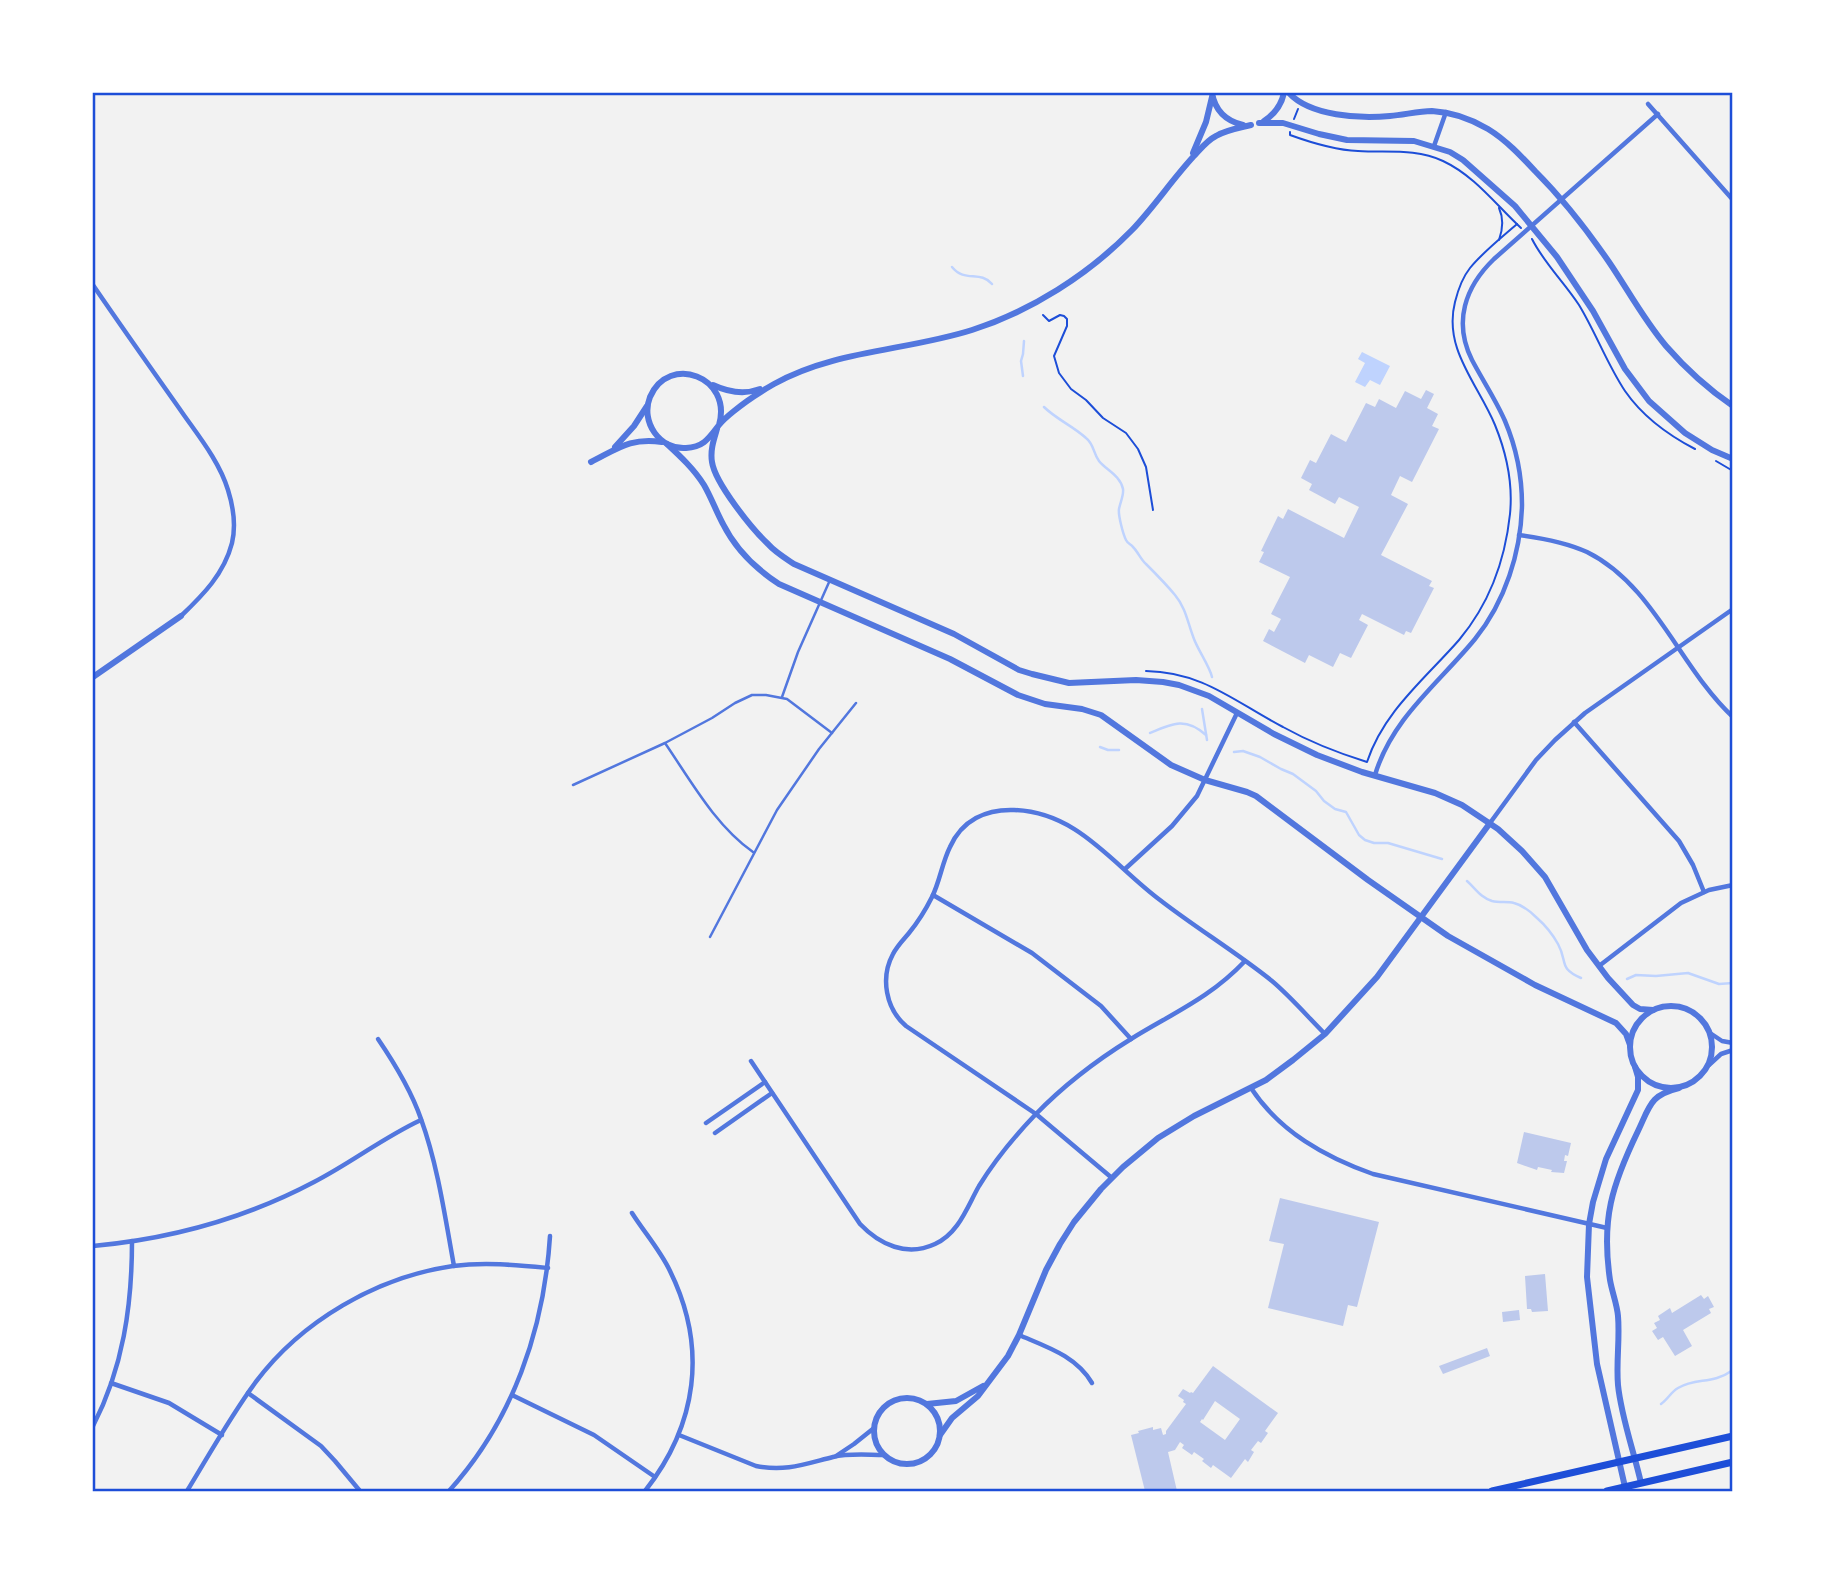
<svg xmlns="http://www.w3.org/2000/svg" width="1826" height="1584" viewBox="0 0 1826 1584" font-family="'Sofia Sans Condensed',sans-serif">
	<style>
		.water { fill: #bfd3fe }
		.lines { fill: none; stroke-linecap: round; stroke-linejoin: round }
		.stream { stroke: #bfd3fe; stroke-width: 2.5 }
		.building { fill: #bdc9ec; fill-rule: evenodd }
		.path { stroke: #1d4ed8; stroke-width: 2 }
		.service { stroke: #5277de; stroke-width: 2.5 }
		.minor { stroke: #5277de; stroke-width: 4.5 }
		.tertiary { stroke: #5277de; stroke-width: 6 }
		.primary { stroke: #1d4ed8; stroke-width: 7 }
		.neatline { fill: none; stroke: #1d4ed8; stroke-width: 2.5 }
	</style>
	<rect width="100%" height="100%" fill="#f2f2f2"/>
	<polygon class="water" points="1362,352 1390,366 1380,385 1370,380 1365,387 1355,382 1365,363 1358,359"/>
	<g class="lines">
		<g class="stream">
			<path d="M952 267C965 283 980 270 992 284"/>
			<polyline points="1023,376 1021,361 1023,354 1024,341"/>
			<path d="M1044 407C1056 419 1073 426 1086 438 1094 444 1093 453 1099 461 1106 470 1120 475 1123 489 1124 495 1120 503 1119 509 1118 515 1123 534 1126 540 1128 544 1131 544 1133 547 1138 552 1141 560 1146 564 1156 574 1166 584 1175 595 1186 608 1188 624 1194 639 1198 650 1210 667 1212 677"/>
			<polyline points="1202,709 1207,740"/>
			<path d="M1150 733C1173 723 1186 717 1206 735"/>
			<polyline points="1100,747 1108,750 1119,750"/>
			<polyline points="1234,752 1243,751 1260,757 1281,769 1293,774 1316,791 1324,801 1335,809 1346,812 1359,835 1365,840 1374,843 1388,843 1442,859"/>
			<path d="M1467 881C1476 889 1480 897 1492 901 1500 903 1507 901 1514 903 1522 905 1532 913 1537 918 1545 925 1553 935 1558 944 1568 962 1558 968 1581 978"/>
			<polyline points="1627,979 1636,975 1656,976 1688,973 1719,984 1733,983"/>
			<path d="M1661 1404C1668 1399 1671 1392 1678 1388 1697 1377 1712 1385 1733 1370"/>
		</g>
	</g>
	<g class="building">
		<polygon points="1426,390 1434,394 1427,408 1438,414 1432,426 1439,429 1412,482 1400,476 1391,495 1408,504 1381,555 1432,581 1429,586 1434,588 1411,633 1406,631 1404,635 1362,614 1359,620 1368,625 1351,658 1340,653 1333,667 1309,655 1305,663 1263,641 1269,629 1274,632 1281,619 1271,614 1290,577 1259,562 1264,552 1261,551 1278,516 1283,519 1288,509 1344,538 1359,507 1339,497 1335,504 1309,490 1312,484 1301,478 1310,460 1316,463 1331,434 1346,442 1366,403 1375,407 1379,399 1396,408 1405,391 1421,399"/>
		<polygon points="1524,1132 1571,1143 1568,1156 1565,1155 1564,1161 1567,1161 1564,1173 1551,1172 1552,1170 1538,1167 1537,1170 1517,1163"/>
		<polygon points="1280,1198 1379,1222 1357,1307 1348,1305 1343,1326 1268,1308 1284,1244 1269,1241"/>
		<polygon points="1545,1274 1548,1311 1532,1312 1531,1309 1527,1309 1525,1276"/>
		<polygon points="1701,1295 1704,1299 1708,1296 1714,1307 1709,1309 1711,1313 1683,1330 1692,1346 1675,1356 1663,1337 1658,1340 1652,1331 1657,1328 1654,1323 1660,1320 1658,1316 1670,1308 1672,1313"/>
		<polygon points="1519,1310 1520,1320 1503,1322 1502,1312"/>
		<polygon points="1487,1348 1490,1356 1443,1374 1439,1366"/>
		<path d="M1213 1366 1278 1413 1265 1431 1268 1433 1261 1443 1258 1441 1251 1450 1254 1452 1248 1462 1245 1459 1231 1478 1213 1465 1211 1468 1202 1461 1204 1459 1194 1452 1192 1455 1182 1448 1184 1445 1180 1442 1175 1450 1168 1452 1177 1491H1145L1131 1435 1139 1433 1138 1431 1153 1427V1430L1161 1428 1163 1435 1166 1434V1431L1186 1404 1183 1402 1184 1400 1178 1396 1183 1389 1190 1393 1191 1392 1193 1393ZM1215 1401 1240 1419 1225 1440 1200 1422 1202 1419 1203 1420Z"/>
	</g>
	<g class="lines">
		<g class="path">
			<polyline points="1294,119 1298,109"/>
			<path d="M1290 132V135C1312 143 1334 150 1358 151 1387 153 1415 148 1443 161 1475 176 1496 205 1521 228"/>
			<path d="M1532 239C1544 263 1564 282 1579 305 1596 333 1607 364 1625 391 1643 417 1668 435 1695 449"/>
			<path d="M1499 240C1503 229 1504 219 1499 208"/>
			<polyline points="1043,315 1049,321 1060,315 1064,316 1067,319 1067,326 1054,356 1059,373 1071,389 1086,400 1103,418 1126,433 1138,449 1146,467 1153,510"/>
			<polyline points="1716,461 1733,471"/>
			<path d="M1146 671C1203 672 1235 702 1283 727 1310 742 1338 753 1367 762 1384 711 1425 679 1459 640 1490 603 1505 561 1510 514 1513 484 1506 452 1495 425 1478 384 1443 349 1455 302 1458 290 1462 278 1470 268 1483 252 1501 238 1517 224"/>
		</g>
		<g class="service">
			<polyline points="782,697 798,652 830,580"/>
			<path d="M665 743C691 781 715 825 753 852"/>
			<polyline points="573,785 665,743 712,718 735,703 752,695 766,695 787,699 832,733"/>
			<polyline points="710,937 777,810 819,749 856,703"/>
		</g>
		<g class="minor">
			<polyline points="1648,104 1733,200"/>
			<polyline points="1434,146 1446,112"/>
			<path d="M93 285C121 326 150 367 179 408 196 433 219 460 228 490 233 506 236 526 232 543 224 574 203 595 181 616"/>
			<path d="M1519 535C1542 538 1565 542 1587 552 1654 585 1680 668 1733 717"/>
			<polyline points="1574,722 1679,841 1693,865 1704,892"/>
			<path d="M1375 775C1392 718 1439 683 1475 639 1505 602 1521 552 1522 505 1522 477 1516 447 1505 421 1496 400 1483 381 1472 360 1453 322 1465 287 1494 259L1658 114"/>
			<polyline points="1490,823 1536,760 1555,740 1585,713 1733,609"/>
			<polyline points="1125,869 1172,826 1197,796 1237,713"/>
			<polyline points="933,895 1032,953 1101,1006 1131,1039"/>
			<polyline points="1599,966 1681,903 1709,890 1733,885"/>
			<polyline points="1710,1033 1722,1041 1733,1043"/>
			<path d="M378 1039C395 1064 411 1090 421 1119 438 1166 445 1217 454 1266"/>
			<path d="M751 1061 860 1224C880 1245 907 1257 935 1244 959 1233 967 1207 979 1186 995 1160 1015 1136 1035 1115 1063 1086 1097 1060 1131 1039 1173 1013 1210 998 1245 961"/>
			<polyline points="1709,1065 1721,1054 1733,1050"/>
			<path d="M1251 1088C1280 1132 1325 1157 1373 1174L1607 1228"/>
			<polyline points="706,1123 765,1082"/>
			<polyline points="715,1133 772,1093"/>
			<path d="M1112 1178 1036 1114 906 1026C886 1009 880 978 893 954 897 946 904 939 909 933 918 922 926 909 932 897 940 881 942 863 950 847 962 820 986 809 1014 810 1078 812 1113 865 1160 900 1196 928 1236 952 1272 981 1291 997 1307 1016 1325 1034"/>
			<path d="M632 1213C644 1232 660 1250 670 1271 708 1348 697 1425 645 1491"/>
			<path d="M93 1246C170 1239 246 1218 314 1182 351 1163 384 1137 421 1120"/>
			<path d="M1019 1335C1047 1347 1076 1356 1092 1383"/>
			<polyline points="111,1383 169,1403 222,1435"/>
			<polyline points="248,1393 321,1446 335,1461 360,1491"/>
			<polyline points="512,1395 594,1435 655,1477"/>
			<path d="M93 1426C123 1368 132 1306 132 1241"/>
			<path d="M679 1435 756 1466C785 1472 805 1464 833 1457 849 1453 867 1455 884 1455"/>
			<polyline points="836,1456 854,1444 874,1428"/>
			<path d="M187 1491C209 1455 230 1417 255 1383 301 1321 377 1277 453 1266 485 1262 516 1265 548 1268"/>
			<path d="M449 1491C513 1420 544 1330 550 1236"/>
		</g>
		<g class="tertiary">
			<path d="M1212 93C1215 110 1226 121 1243 125"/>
			<path d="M1289 93C1310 116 1360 119 1390 116 1404 115 1418 111 1432 111 1451 112 1471 119 1488 129 1506 140 1521 156 1535 171 1563 199 1587 230 1609 262 1628 290 1644 320 1666 346 1686 369 1708 389 1733 406"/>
			<path d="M1264 121C1275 114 1281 106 1284 93"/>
			<polyline points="1259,123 1283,123 1319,134 1347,140 1414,141 1450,152 1463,160 1515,206 1557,257 1593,311 1625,369 1649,401 1685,433 1712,450 1733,459"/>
			<polyline points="1193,153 1206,122 1212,97"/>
			<path d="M713 385C728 392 744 395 760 389"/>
			<path d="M719 425C733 377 669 353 650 397 640 422 660 450 686 448 704 447 709 438 719 425 723 420 729 415 734 411 746 401 760 392 774 384 835 350 906 351 972 330 1031 311 1088 275 1132 230 1154 207 1171 181 1193 157 1200 150 1206 141 1216 136 1226 130 1239 128 1251 125"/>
			<path d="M717 429C714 439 710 450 712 462 715 483 752 529 768 544 775 552 785 558 794 564L954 634 1019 670 1032 674 1069 683 1136 680 1163 682 1179 685 1209 696 1274 734 1317 755 1362 772 1435 793 1462 805 1498 829 1522 851 1545 877 1587 950 1608 978 1633 1005 1640 1009 1653 1010"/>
			<path d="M667 444C680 456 694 469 704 485 711 497 716 511 723 524 736 550 756 569 779 584L950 659 1018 695 1045 704 1082 709 1101 715 1171 765 1205 780 1247 792 1256 796 1368 880 1448 936 1535 985 1616 1023 1626 1034 1630 1045"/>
			<polyline points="615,447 634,426 647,406"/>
			<path d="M591 462C617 449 631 437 662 442"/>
			<polyline points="93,677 181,616"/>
			<circle cx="1671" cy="1047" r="41"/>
			<circle cx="907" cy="1431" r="33"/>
			<polyline points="927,1404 956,1401 983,1386"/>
			<polyline points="940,1435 952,1418 978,1396 1008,1356 1019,1335 1046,1270 1060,1244 1074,1222 1101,1189 1123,1167 1158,1138 1194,1116 1266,1080 1293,1060 1325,1034 1377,977 1490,823"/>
			<path d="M1641 1483C1634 1452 1621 1416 1618 1385 1616 1362 1620 1339 1618 1316 1617 1304 1612 1292 1610 1280 1601 1219 1612 1185 1638 1131 1650 1106 1650 1095 1679 1088"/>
			<polyline points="1625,1487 1597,1364 1587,1277 1589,1224 1593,1202 1606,1159 1638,1090 1638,1077 1635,1067"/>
		</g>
		<g class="primary">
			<polyline points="1492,1491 1733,1436"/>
			<polyline points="1607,1491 1733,1462"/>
		</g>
	</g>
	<rect width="1826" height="1584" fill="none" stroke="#ffffff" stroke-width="189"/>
	<rect x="94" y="94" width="1637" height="1396" class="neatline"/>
</svg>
